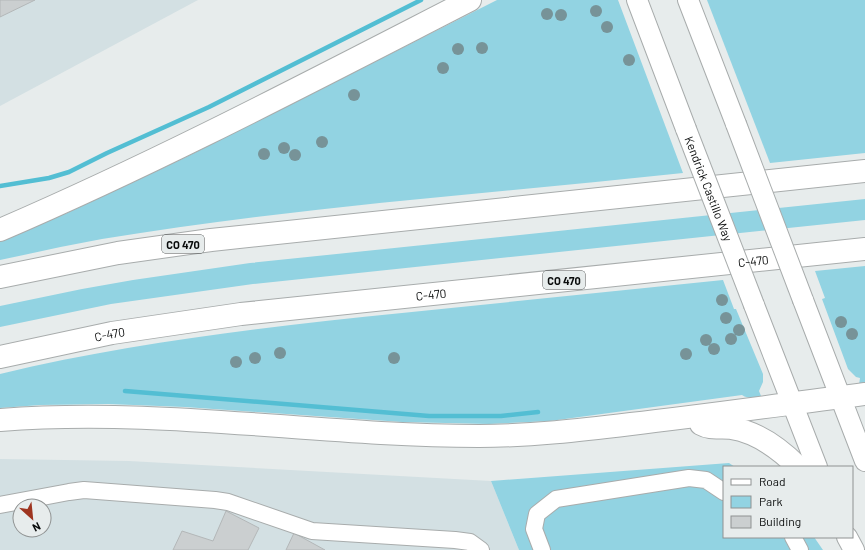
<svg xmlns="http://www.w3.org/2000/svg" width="865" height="550" viewBox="0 0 865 550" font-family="Barlow,sans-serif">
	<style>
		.built { fill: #d3e0e3; fill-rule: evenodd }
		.green { fill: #92d3e2 }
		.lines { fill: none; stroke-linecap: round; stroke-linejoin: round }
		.stream { stroke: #53bed3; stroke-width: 4.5 }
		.building { fill: #cbcfd0; stroke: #b3b7b8 }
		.minor-casing { stroke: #a8acac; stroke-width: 18 }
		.major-casing { stroke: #a8acac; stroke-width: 22 }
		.highway-casing { stroke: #a8acac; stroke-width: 24 }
		.minor { stroke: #fff; stroke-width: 16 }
		.major { stroke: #fff; stroke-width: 20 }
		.highway { stroke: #fff; stroke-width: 22 }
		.major-bridge-casing { stroke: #a8acac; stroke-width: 22; stroke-linecap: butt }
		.major-bridge { stroke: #fff; stroke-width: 20 }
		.tree { fill: #779398 }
		.labels { text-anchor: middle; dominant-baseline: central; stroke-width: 3.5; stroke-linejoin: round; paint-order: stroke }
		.shield { fill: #e7ecec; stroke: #4c4f4f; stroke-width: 1 }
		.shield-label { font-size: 11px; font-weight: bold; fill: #0a0c0c }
		.street-label { font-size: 12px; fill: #0a0c0c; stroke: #e7ecec }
	</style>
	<rect width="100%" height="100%" fill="#e7ecec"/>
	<g class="built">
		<polygon points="0,0 198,0 0,106"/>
		<path d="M0 459 129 461 491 481 519 550H0ZM20 506H44V530H20Z"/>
	</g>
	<g class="green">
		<path d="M497 0H618L683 173C490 194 294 207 102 239 68 245 34 253 0 260V240L64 213 65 214 186 157Z"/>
		<polygon points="707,0 865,0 865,153 770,163"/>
		<polygon points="865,199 865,220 253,284 111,304 0,327 0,306 82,289 133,280 250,263"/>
		<polygon points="865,266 865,384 859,385 860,378 856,377 848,369 822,299 825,298 815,271"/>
		<path d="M723 280 734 309H736L763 374V382L759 391 761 396C755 399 748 399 742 395L550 421 489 424 402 422 185 407 108 404 40 405 0 408V374C133 342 266 327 402 313 509 302 616 291 723 280Z"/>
		<polygon points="729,463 735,467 724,467 724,537 814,537 823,550 519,550 491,481"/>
	</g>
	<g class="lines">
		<g class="stream">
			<polyline points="0,186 49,178 69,172 107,153 209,107 421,0"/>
			<polyline points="125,391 429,416 501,416 538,412"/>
		</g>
	</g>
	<g class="building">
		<polygon points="0,0 35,0 0,17"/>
		<polygon points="226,511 259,528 248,550 173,550 182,531 213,541"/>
		<polygon points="294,533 325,550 286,550"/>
	</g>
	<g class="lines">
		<defs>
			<g id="minor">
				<polyline points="0,505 69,492 84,490 215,500 228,502 312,531 455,540 470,542 481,550"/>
				<polyline points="793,537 800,550"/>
				<polyline points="542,550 534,529 537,514 556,499 689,478 706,480 724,492"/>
			</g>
			<g id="major">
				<polyline points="637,0 686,129"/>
				<polyline points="688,0 736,124"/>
				<polyline points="803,300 865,461"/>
				<polyline points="754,305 817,467"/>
				<polyline points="847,537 854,550"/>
			</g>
			<g id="highway">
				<path d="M0 230C160 161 314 80 470 0"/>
				<polyline points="0,277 118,253 211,240 865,171"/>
				<path id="s1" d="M0 357 112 333 241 314 865 249"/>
				<path d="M0 420C160 407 319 436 479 436 530 436 581 430 631 424 709 415 787 404 865 394"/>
				<path d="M701 424C712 430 719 426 731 428 758 432 780 449 798 467"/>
			</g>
		</defs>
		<use href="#minor" class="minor-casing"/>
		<use href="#major" class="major-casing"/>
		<use href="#highway" class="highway-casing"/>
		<use href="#minor" class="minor"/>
		<use href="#major" class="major"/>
		<use href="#highway" class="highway"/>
		<defs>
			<g id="major-bridge">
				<polyline points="736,124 803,300"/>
				<path id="s2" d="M686 129 754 305"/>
			</g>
		</defs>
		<use href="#major-bridge" class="major-bridge-casing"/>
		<use href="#major-bridge" class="major-bridge"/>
	</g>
	<g class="tree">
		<circle cx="596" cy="11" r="6"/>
		<circle cx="547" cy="14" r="6"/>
		<circle cx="561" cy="15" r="6"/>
		<circle cx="607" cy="27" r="6"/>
		<circle cx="482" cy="48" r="6"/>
		<circle cx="458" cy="49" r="6"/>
		<circle cx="629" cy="60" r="6"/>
		<circle cx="443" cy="68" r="6"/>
		<circle cx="354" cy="95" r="6"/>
		<circle cx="322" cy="142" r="6"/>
		<circle cx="284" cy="148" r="6"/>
		<circle cx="264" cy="154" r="6"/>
		<circle cx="295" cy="155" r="6"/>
		<circle cx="722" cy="300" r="6"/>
		<circle cx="726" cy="318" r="6"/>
		<circle cx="841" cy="322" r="6"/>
		<circle cx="739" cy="330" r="6"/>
		<circle cx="852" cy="334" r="6"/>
		<circle cx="731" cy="339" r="6"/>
		<circle cx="706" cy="340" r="6"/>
		<circle cx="714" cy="349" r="6"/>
		<circle cx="280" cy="353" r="6"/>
		<circle cx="686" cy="354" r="6"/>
		<circle cx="255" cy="358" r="6"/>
		<circle cx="394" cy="358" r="6"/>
		<circle cx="236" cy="362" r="6"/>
	</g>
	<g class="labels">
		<g class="shield">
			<rect x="162" y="235" width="42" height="18" rx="3"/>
			<rect x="543" y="271" width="42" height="18" rx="3"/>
		</g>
		<g class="shield-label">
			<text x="183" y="244">CO 470</text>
			<text x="564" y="280">CO 470</text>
		</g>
		<g class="street-label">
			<text stroke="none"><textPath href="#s2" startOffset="64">Kendrick Castillo Way</textPath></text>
			<text stroke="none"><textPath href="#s1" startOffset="760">C-470</textPath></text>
			<text stroke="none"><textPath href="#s1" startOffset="436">C-470</textPath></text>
			<text stroke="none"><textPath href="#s1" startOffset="112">C-470</textPath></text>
		</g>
	</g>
	<rect x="723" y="466" width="130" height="72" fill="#e7ecec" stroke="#8f9292"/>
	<rect x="731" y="479" width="20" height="6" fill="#ffffff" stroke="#8f9292"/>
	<text x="759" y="486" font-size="12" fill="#0a0c0c">Road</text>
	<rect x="731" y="496" width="20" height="12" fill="#92d3e2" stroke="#8f9292"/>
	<text x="759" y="506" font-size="12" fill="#0a0c0c">Park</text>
	<rect x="731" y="516" width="20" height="12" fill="#cbcfd0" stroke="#8f9292"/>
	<text x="759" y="526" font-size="12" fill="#0a0c0c">Building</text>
	<g transform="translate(32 518) rotate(153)"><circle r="19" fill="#e7ecec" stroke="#8f9292"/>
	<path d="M0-3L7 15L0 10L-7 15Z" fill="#9e3520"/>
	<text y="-6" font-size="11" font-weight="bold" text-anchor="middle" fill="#0a0c0c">N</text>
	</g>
</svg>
